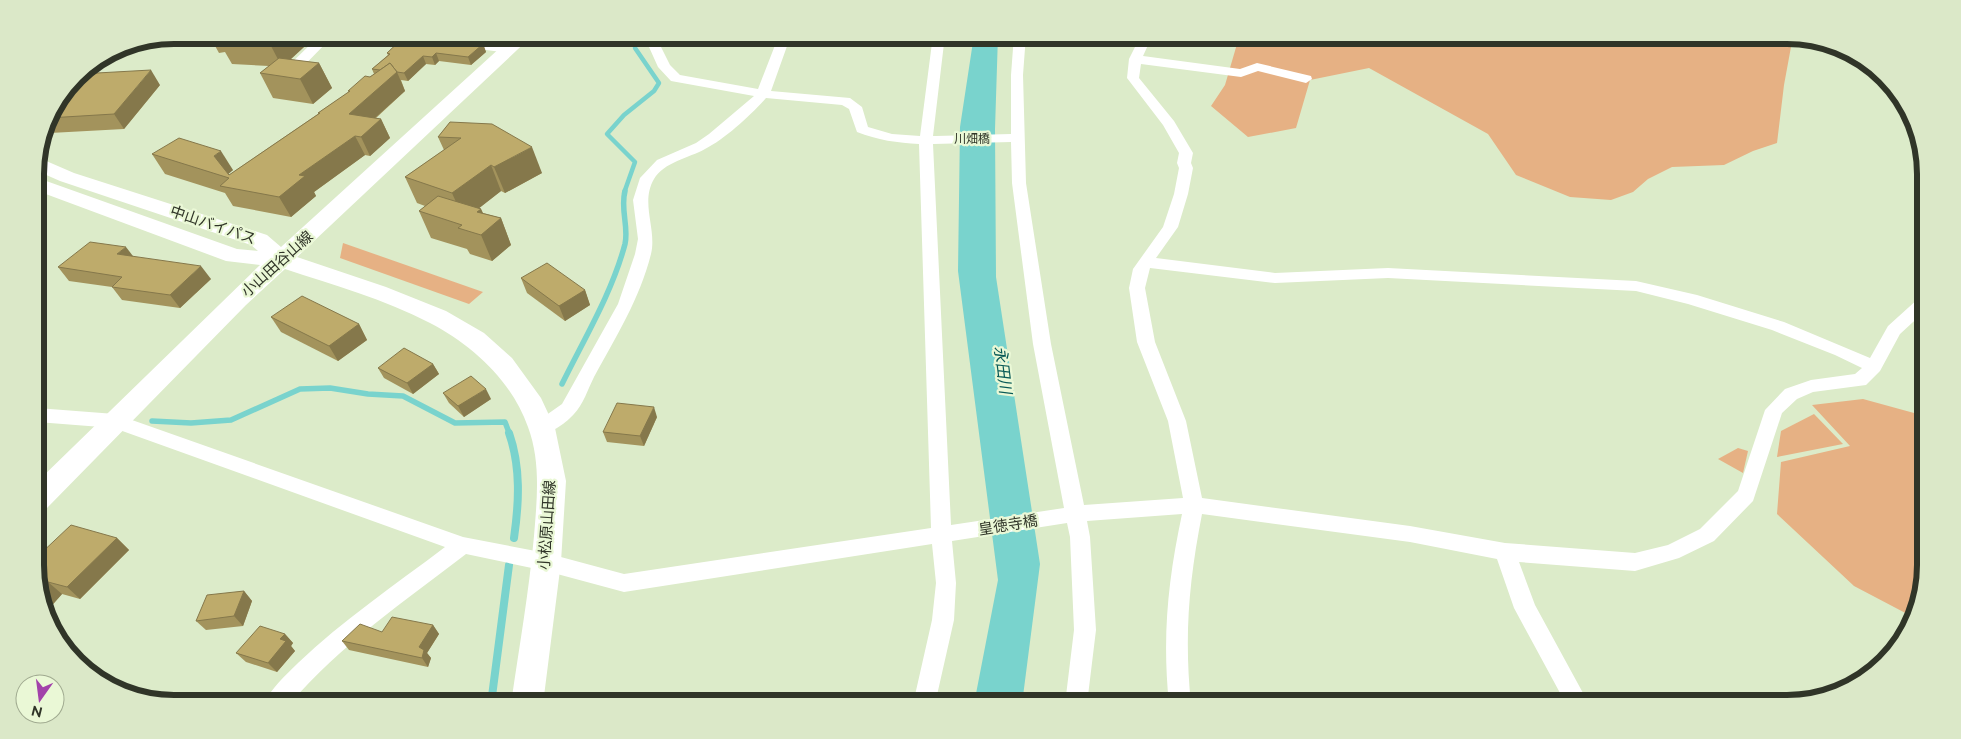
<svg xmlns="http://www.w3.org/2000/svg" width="1961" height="739" viewBox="0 0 1961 739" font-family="Raleway,'Noto Sans JP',sans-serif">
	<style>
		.green { fill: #e6b184 }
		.water { fill: #79d3cd }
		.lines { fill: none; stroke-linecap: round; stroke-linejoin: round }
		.stream-far2 { stroke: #79d3cd; stroke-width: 4.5 }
		.stream-far1 { stroke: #79d3cd; stroke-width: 5.5 }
		.stream { stroke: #79d3cd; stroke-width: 8 }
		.street { fill: #fff; fill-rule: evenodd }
		.secondary { fill: #fff; fill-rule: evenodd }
		.wall { fill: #a3935c }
		.shaded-wall { fill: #85784b }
		.building { fill: #beab6b; stroke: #85784b }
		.labels { text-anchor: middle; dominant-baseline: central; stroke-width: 4.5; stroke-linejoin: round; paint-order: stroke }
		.far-street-label { font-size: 12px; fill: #303528; stroke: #eaf8d6 }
		.street-label { font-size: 15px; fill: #303528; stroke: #eaf8d6 }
		.water-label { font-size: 16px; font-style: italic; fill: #095a57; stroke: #eaf8d6 }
		.rim { fill: none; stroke: #303528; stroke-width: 6 }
	</style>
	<rect width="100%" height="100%" fill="#dcebc9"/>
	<g class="green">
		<polygon points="1230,35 1787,35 1793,36 1784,85 1777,143 1753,151 1724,165 1672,167 1648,179 1633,192 1611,200 1570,197 1516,175 1488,134 1369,68 1310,80 1296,128 1248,137 1211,106 1225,85 1237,44"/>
		<polygon points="343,243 483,292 469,304 340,258"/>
		<path d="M1863 399 1914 413 1926 409C1926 451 1934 588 1913 617L1854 586 1777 514 1781 462 1850 446 1812 405Z"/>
		<polygon points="1814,414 1843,444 1777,457 1781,431"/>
		<polygon points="1738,448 1748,451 1743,473 1718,459"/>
	</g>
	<polygon class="water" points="974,35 998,35 995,129 996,277 1040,564 1022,704 974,704 998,580 958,271 960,127"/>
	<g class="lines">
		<g class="stream-far2">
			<polyline points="641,38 644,35"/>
			<polyline points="624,193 635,162 607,134 624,115 654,91 659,83 635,48"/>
		</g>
		<g class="stream-far1">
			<path d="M562 384C584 339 612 293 625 244 629 227 620 209 625 191"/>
			<polyline points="152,421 191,423 231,420 300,389 330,388 368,394 403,396 455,423 505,422 510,435"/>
		</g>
		<g class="stream">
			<path d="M509 433C521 467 519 503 514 538"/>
			<polyline points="491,704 509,565"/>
		</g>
		<g class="street">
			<path d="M320 35C337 35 426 32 433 40L427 44 330 39 290 80H280L279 77 280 74Z"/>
			<path d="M575 35H611L658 41 670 65 680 75 758 89 779 35H791L771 91 850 98 862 107 868 127 892 134 920 136 933 35H945L933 136H936L1011 134V75L1014 35H1026L1023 75 1026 183 1051 344 1084 505 1183 498 1168 421 1137 342 1129 288 1133 269 1163 227 1174 194 1179 168 1177 163 1179 153 1163 125 1127 78 1129 59 1137 43 1134 35H1146L1149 43 1143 56 1240 69 1257 63 1311 76 1312 79 1306 83 1258 71 1241 77 1141 64 1139 78 1174 121 1193 153 1191 163 1193 168 1188 194 1178 227 1156 258 1275 273 1388 268 1636 281 1697 295 1784 322 1870 358 1888 326 1919 298 1925 296V311L1900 334 1880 371 1866 385 1813 392 1797 399 1782 413 1753 501 1714 541 1679 558 1635 571 1519 562 1535 605 1589 704H1566L1514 608 1497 559 1410 542 1202 514C1189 581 1184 636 1191 704H1169C1162 636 1168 580 1182 514L1087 521 1090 537 1096 630 1087 704H1065L1074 630 1070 537 1067 523 952 541 956 583 954 620 935 704H913L932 620 936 583 932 544 624 592 546 571 466 554C405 601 340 645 290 704H264C271 688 286 675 298 663 343 620 395 585 445 547L114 428 37 422V408L115 414 463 537 546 553 624 574 931 528 919 144C898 143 877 140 857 132L849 109 842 105 766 98C751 115 725 139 705 149 689 158 664 162 654 179 640 203 657 229 651 254 640 298 616 337 594 377 588 389 583 405 574 414 566 423 548 437 535 433L533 428 535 423 562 404 618 304 635 254 638 239 633 200 640 178 657 160 696 143 709 134 754 96 671 81 658 67 649 47 581 39ZM1011 142 1012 183 1033 344 1064 508 951 525 933 144ZM1150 268 1275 283 1388 278 1636 291 1688 304 1772 330 1835 355 1862 368 1855 374 1811 380 1785 389 1765 410 1738 491 1700 529 1668 545 1635 553 1505 543 1410 526 1202 498 1186 421 1155 342 1145 288Z"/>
			<polygon points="460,39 509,45 515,49 509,53 456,46 454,43 456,40"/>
			<path d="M113 50 115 53 113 56 54 117 48 118 49 113C71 85 83 69 113 50Z"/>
			<polygon points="1882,77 1892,83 1899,98 1892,98 1881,80"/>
		</g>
		<path class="secondary" d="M514 35H533L297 257 386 287 446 311 484 333 512 358 541 398 555 428 566 481 561 562 543 704H511C519 648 529 592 534 536 537 499 541 462 528 427 512 381 472 345 430 323 384 299 333 285 285 269L246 305 47 508 37 511V482L260 265 226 261 35 190V177L237 249 258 251 251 245 60 181 35 170 37 157 74 173 267 235 281 247Z"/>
	</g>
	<g class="wall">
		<polygon points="209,35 317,35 290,60 319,63 332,88 313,104 273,98 260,73 269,66 232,64 225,52 219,53"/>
		<polygon points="434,35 504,35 497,42 442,35"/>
		<polygon points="483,44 486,52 471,65 439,61 435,65 426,64 408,81 401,80 405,91 376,118 381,119 390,138 370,156 365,155 314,192 316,196 291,217 233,206 225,193 165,174 152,154 233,170 228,174 229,175 318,114 318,113 349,92 348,91 374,74 372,69 388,55 387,53"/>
		<polygon points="160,85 124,129 50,133 45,127 49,113"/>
		<polygon points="450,122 542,173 505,193 501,191 479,208 481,209 483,213 501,218 511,245 492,261 470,254 467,249 431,238 419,211 425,206 417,203 405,177 444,150 438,137"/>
		<polygon points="133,257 211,279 180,308 122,300 112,287 69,281 58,267"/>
		<polygon points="521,278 585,290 590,305 565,321 527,293"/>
		<polygon points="271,317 359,324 367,340 338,361 281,332"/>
		<polygon points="433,364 439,374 413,394 384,378 378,368"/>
		<polygon points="443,393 491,399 464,417 449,403"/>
		<polygon points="657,417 644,446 607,442 603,432"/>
		<polygon points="117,538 129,550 80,599 62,594 47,611 38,592 37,557"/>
		<polygon points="244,591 252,601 243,626 206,630 196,621"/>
		<polygon points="433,625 439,634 427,653 431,658 428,667 349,650 342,641 382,632"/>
		<polygon points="285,634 293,643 291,646 295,651 277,672 246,662 236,653"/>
	</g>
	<g class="shaded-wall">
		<polygon points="284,35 317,35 282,67 271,46"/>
		<polygon points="494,35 504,35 497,42"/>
		<polygon points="483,44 486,52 471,65 468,57"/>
		<polygon points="436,53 439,61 435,65 432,57"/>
		<polygon points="423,56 426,64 408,81 404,73"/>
		<polygon points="319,63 332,88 313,104 300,79"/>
		<polygon points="151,70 160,85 124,129 114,114"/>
		<polygon points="397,72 405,91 358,133 349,114"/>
		<polygon points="381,119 390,138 370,156 361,137"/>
		<polygon points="355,136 365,155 314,192 316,196 291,217 279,197 299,175"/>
		<polygon points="532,147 542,173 505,193 494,167"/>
		<polygon points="221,151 233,170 226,176 214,156"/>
		<polygon points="491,165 501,191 464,220 452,193"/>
		<polygon points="481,209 489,228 501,218 511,245 492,261 481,235 477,212"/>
		<polygon points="126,247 136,260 117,254"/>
		<polygon points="201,266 211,279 180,308 170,295"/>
		<polygon points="585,290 590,305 565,321 559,306"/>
		<polygon points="359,324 367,340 338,361 329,346"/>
		<polygon points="433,364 439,374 413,394 407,383"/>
		<polygon points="486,389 491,399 464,417 458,406"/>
		<polygon points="654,407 657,417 644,446 640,436"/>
		<polygon points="117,538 129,550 80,599 67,587"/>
		<polygon points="48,582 62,594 47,611 38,593"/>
		<polygon points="244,591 252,601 243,626 234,616"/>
		<polygon points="433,625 439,634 427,653 431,658 428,667 422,658 419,647"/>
		<polygon points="285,634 293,643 291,646 295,651 277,672 268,663 280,639"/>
	</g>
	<g class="building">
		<polygon points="230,35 284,35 271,46 220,43"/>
		<polygon points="404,37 483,44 468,57 436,53 432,57 423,56 404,73 397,72 390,63 380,70 372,69 390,54 387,53"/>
		<polygon points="279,58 319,63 300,79 260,73"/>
		<polygon points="390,63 397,72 349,114 381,119 361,137 355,136 299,175 305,176 279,197 220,186 229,178 152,154 179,138 221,151 214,156 229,175 320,113 318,113 350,91 348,91 365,76 370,77"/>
		<polygon points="151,70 114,114 48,118 49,113 79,74"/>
		<polygon points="450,122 492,124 532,147 494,167 491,165 452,193 405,177 461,138 438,137"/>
		<polygon points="438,196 481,209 477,212 501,218 481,235 458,228 462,225 419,211"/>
		<polygon points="90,242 126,247 117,254 201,266 170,295 112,287 122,277 58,267"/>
		<polygon points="547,263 585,290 559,306 521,278"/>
		<polygon points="302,296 359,324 329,346 271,317"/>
		<polygon points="404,348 433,364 407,383 378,368"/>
		<polygon points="471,376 486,389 458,406 443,393"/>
		<polygon points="617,403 654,407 640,436 603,432"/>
		<polygon points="71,525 117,538 67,587 48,582 38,593 37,557"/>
		<polygon points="244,591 234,616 196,621 207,595"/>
		<polygon points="392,617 433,625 419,647 424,650 422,658 342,641 360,624 382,632"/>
		<polygon points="260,626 285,634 280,639 286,641 268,663 236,653"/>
	</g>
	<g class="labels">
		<g class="far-street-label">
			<text x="972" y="139">川畑橋</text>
		</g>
		<g class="street-label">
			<text transform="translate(213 225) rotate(19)">中山バイパス</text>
			<text transform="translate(277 264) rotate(-42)">小山田谷山線</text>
			<text transform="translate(547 525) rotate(-86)">小松原山田線</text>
			<text transform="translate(1008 525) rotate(-9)">皇徳寺橋</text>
		</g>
		<g class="water-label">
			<text transform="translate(1003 370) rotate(83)">永田川</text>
		</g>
	</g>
	<path d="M0 0H1961V739H0ZM174 44H1787A130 130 0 0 1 1917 174V565A130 130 0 0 1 1787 695H174A130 130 0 0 1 44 565V174A130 130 0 0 1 174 44Z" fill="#dbe8c8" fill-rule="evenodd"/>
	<path class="rim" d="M174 44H1787A130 130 0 0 1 1917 174V565A130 130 0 0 1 1787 695H174A130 130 0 0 1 44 565V174A130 130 0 0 1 174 44Z"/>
	<g transform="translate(40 699) rotate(194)"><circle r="24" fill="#eaf8d6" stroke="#a0aa90"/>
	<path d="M0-4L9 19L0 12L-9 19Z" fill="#a242aa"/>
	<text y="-8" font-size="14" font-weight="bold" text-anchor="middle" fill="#303528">N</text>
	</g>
</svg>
